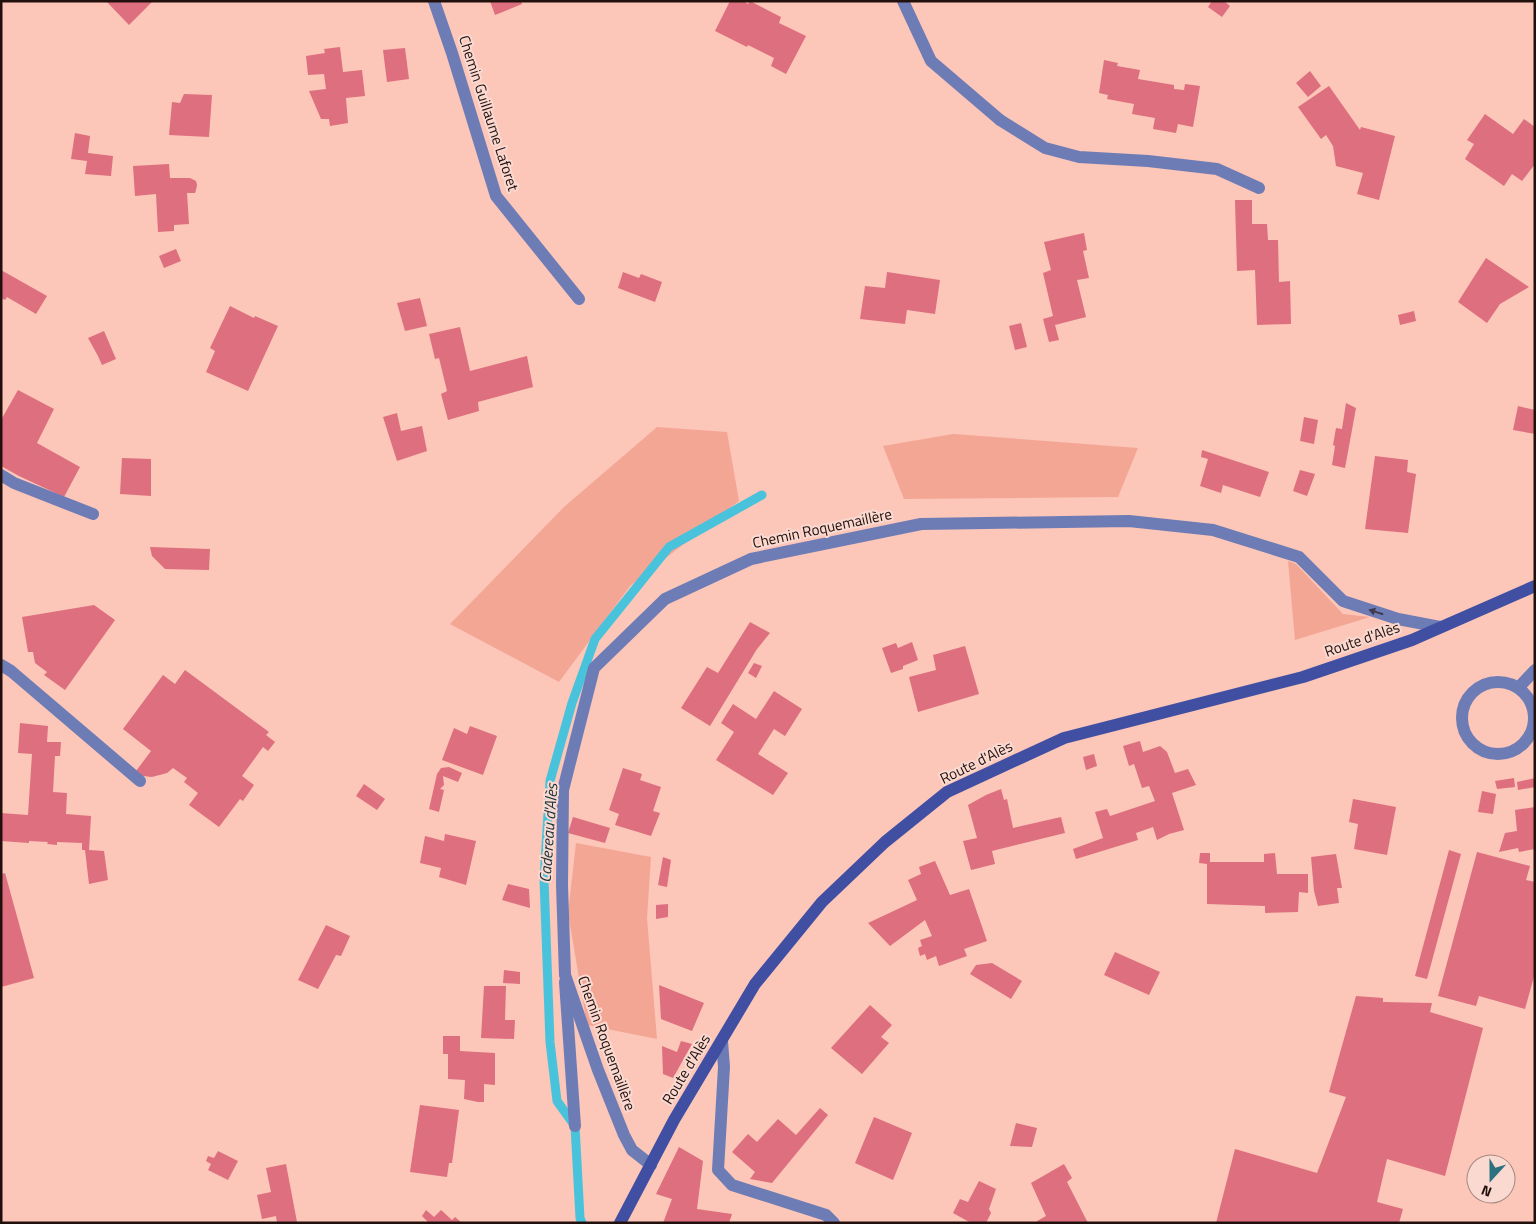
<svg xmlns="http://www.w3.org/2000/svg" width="1536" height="1224" viewBox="0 0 1536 1224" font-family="'Titillium Web',sans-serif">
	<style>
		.green { fill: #f4a695 }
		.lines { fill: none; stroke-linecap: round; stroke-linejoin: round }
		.stream { stroke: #49c3db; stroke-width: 9 }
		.building { fill: #de6f7e }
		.lane { stroke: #6e7cb6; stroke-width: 12 }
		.street { stroke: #6e7cb6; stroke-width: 12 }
		.secondary { stroke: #414fa3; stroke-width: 12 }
		.oneway { fill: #403b50 }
		.labels { text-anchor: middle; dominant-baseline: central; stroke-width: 4; stroke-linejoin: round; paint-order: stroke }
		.street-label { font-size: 15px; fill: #22100c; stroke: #fad9d1 }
		.water-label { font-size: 16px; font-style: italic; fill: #183338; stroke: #fad9d1 }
	</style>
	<rect width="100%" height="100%" fill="#fcc6b9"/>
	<g class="green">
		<polygon points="657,427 727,432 739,501 630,586 559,682 450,624 564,507"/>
		<polygon points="953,434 954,434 1138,448 1118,497 904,499 883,446"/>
		<polygon points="1288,561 1296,564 1343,614 1370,617 1295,640"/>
		<polygon points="576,843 651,857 647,918 657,1039 587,1025 568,913"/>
	</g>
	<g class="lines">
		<polyline class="stream" points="582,1223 580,1218 575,1126 557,1101 550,1042 544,879 550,781 572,703 595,639 669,547 762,495"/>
	</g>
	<g class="building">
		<polygon points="106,1 153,1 129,25"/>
		<polygon points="490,1 521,1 522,4 495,15"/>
		<polygon points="730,1 743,1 748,4 750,1 781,17 779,23 806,36 786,74 771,66 774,58 748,45 747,47 715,31"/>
		<polygon points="1212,1 1224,1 1230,6 1222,17 1208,7"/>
		<polygon points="340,47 343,72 362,70 365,96 346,98 348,123 330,126 329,119 321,119 309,91 326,89 324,74 308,75 306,56 325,53 324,49"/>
		<polygon points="405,48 409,79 387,82 383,50"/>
		<polygon points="1104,60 1118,63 1117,66 1140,70 1138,79 1174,85 1174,89 1184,90 1185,84 1200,86 1193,127 1178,124 1176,133 1153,129 1155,118 1132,114 1134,104 1107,99 1108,95 1099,93"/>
		<polygon points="1310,71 1321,86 1308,97 1296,83"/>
		<polygon points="1329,86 1360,130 1361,127 1395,136 1379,200 1357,194 1363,173 1336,166 1333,146 1326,135 1321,139 1298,107"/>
		<polygon points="184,94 212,95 209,137 169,135 172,102 180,103"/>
		<polygon points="1485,114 1513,134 1524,119 1535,127 1535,164 1522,181 1512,174 1504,186 1465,159 1474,144 1467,140"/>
		<polygon points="75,133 90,136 88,153 113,156 111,176 85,174 87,161 71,159"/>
		<polygon points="169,164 170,178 190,178 196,181 197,185 196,190 195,193 187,193 189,224 174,225 174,231 158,232 156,194 135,196 133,166"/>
		<polygon points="1235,200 1252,200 1252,224 1267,224 1268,240 1278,240 1279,282 1290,281 1291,324 1257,325 1255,270 1237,271"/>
		<polygon points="1084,233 1087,250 1083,251 1089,278 1077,280 1086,317 1055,325 1059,340 1049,342 1043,319 1053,316 1043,273 1051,270 1044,242"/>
		<polygon points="176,249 181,261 164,268 159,256"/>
		<polygon points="1486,258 1529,287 1500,304 1487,323 1458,302"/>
		<polygon points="1,270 47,296 36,314 7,297 5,300 1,298"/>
		<polygon points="623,272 639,278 641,274 662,282 655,302 618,288"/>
		<polygon points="887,272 940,280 935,314 907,310 905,324 860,319 865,286 885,288"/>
		<polygon points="420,298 427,326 405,331 397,303"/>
		<polygon points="230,306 254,318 255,316 278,326 248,391 206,372 215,351 210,348"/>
		<polygon points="1414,311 1416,321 1400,325 1398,315"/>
		<polygon points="1021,323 1027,347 1015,350 1009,326"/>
		<polygon points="460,327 470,371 527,356 533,387 478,402 479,411 448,420 441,394 447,391 439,358 435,359 429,334"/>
		<polygon points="104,331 116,359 102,365 98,356 88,338"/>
		<polygon points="18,390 54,409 37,443 80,467 64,497 19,476 1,466 1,420"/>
		<polygon points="1346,403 1356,408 1345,468 1332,465 1335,446 1333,445 1336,428 1342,429"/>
		<polygon points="1518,406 1535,410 1535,434 1513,430"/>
		<polygon points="397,413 401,431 422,426 427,451 397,461 383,417"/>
		<polygon points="1304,417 1318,420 1314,444 1300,441"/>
		<polygon points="1202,450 1269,472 1260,497 1223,485 1221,493 1200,486 1208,459 1201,457"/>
		<polygon points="1375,456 1408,460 1407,472 1416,474 1408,533 1365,529"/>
		<polygon points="122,458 151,459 151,496 120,494"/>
		<polygon points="1300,470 1315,474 1307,496 1293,491"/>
		<polygon points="150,547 210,549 209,570 165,569 152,556"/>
		<polygon points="94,605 115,620 65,690 44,675 47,672 35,663 33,652 28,652 22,617"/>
		<polygon points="750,622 770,633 757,649 710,726 681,708 707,667 718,673"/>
		<polygon points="912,642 918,660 903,666 903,669 891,673 882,648 896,643 898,648"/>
		<polygon points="965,646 979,694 918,712 909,677 936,670 933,655"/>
		<polygon points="754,663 762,666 756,678 748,673"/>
		<polygon points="185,670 269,732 266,735 275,742 268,751 263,747 242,776 254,785 243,801 240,799 219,827 189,805 198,793 184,782 187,778 173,768 167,773 152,777 143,776 136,771 151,751 123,729 163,675 175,684"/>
		<polygon points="774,691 802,709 785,736 774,729 758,754 788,773 773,795 716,760 734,732 721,723 733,704 756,719"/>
		<polygon points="20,723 48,726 47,742 61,742 60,756 55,756 53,792 67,793 66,814 91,816 89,850 104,851 108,880 89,884 85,850 82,850 82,843 57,842 57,845 47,844 48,842 29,841 29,843 1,841 1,813 28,815 32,754 18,753"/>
		<polygon points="470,726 497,736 483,775 442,760 454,728 467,734"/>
		<polygon points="1140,741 1143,752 1160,746 1167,752 1175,773 1188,769 1196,785 1172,793 1184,830 1169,834 1157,840 1153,827 1136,833 1138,840 1076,859 1073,849 1103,838 1095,812 1107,809 1110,816 1155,801 1149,786 1142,788 1134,764 1129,766 1123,746"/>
		<polygon points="1094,754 1097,766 1086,770 1083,757"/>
		<polygon points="449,767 462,773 458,782 443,776 444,785 440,789 444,790 439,812 429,809 437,774 441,768"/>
		<polygon points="623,768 642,774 640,780 661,787 653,811 660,813 651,836 615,825 619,814 609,810"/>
		<polygon points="1514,778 1515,787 1497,789 1495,781"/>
		<polygon points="1535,778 1535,787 1518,790 1517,782"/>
		<polygon points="364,784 385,799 377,810 356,796"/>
		<polygon points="1001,789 1004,800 1007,799 1013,828 1061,817 1065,833 992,851 995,864 971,870 963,841 977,838 968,805 986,795"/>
		<polygon points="1482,791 1496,794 1493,814 1478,812"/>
		<polygon points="1353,799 1396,807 1387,855 1354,849 1358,824 1349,822"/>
		<polygon points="1535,807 1535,849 1519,852 1518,848 1499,852 1505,833 1517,831 1515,810"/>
		<polygon points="573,817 610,828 605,843 568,833"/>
		<polygon points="445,834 476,841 466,885 439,877 441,868 420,863 425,836 444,841"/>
		<polygon points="1449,850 1461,854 1427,979 1415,976"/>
		<polygon points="1477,852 1530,866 1526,880 1535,882 1535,973 1525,1009 1479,996 1476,1006 1438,996"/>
		<polygon points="1200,853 1210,853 1210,862 1264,862 1264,854 1275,853 1277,874 1308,874 1308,893 1299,892 1298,912 1265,913 1265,906 1207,904 1207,864 1199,863"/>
		<polygon points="1336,854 1342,888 1337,888 1339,903 1318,906 1314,891 1311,857"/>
		<polygon points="663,857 671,860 667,887 658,885"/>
		<polygon points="935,861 950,895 969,889 987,941 964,949 967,956 939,966 936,956 927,960 925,954 920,956 918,948 922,946 920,940 932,936 925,920 890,946 868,923 917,900 908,880 921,874 919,867"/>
		<polygon points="5,873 34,978 1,987 1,874"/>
		<polygon points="508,884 529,889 530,908 502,900"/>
		<polygon points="668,904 668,917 656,919 656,905"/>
		<polygon points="326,925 350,936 341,956 336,955 318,989 298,980"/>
		<polygon points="1115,952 1160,972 1149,995 1104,975"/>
		<polygon points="992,963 1022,981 1011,999 970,974 976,965"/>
		<polygon points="504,970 520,972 520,984 503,983"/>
		<polygon points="659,985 704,1003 692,1031 661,1019"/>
		<polygon points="484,986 506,986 505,1020 515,1020 514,1039 481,1038"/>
		<polygon points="1356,996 1383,998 1383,1002 1432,1003 1430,1012 1483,1028 1445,1176 1387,1159 1377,1202 1403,1209 1399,1223 1216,1223 1235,1149 1317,1173 1346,1097 1329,1092"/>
		<polygon points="870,1005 892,1025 881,1037 889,1043 862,1074 831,1048"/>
		<polygon points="443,1036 460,1036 460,1051 495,1053 495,1085 484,1084 484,1102 478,1102 464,1099 465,1080 448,1079 448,1054 443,1054"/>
		<polygon points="681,1041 692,1044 673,1078 663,1074 662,1046 677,1052"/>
		<polygon points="420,1105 459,1110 452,1163 449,1163 447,1177 410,1172"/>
		<polygon points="820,1108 828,1115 772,1183 750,1179 755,1172 732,1152 748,1134 757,1142 778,1119 796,1135"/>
		<polygon points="874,1117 912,1133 893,1180 855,1163"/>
		<polygon points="1016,1123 1037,1128 1032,1147 1010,1146"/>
		<polygon points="679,1147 703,1161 697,1209 732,1214 729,1223 663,1223 672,1199 656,1194"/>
		<polygon points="218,1151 238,1161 228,1180 208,1170 211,1164 206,1161 208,1156 214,1158"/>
		<polygon points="286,1164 297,1222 277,1223 276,1216 262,1219 257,1195 271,1192 266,1168"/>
		<polygon points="1064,1164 1072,1178 1067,1182 1088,1223 1038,1223 1037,1221 1046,1216 1031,1183"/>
		<polygon points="979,1181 996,1189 989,1209 991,1213 986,1223 971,1223 953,1213 960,1199 968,1202"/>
		<polygon points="426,1210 434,1217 441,1210 452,1220 455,1217 462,1223 429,1223 422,1216"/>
	</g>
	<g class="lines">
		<g class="lane">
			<polyline points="1000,120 1045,148 1079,157 1148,161 1217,169 1259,188"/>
			<polyline points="565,982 575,1126"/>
		</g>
		<g class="street">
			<polyline points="434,1 452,53 496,196 579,299"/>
			<polyline points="903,1 931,61 1000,120"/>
			<polyline points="1,475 14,483 93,514"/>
			<polyline points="1,665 11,671 140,781"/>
			<circle cx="1498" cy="718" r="36"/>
			<polyline points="1519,687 1535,670"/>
			<polyline points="722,1041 724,1067 718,1170 732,1185 826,1215 834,1223"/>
			<polyline points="651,1165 632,1150 624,1135 598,1070 565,975 562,885 563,790 594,668 665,599 751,559 921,524 1129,521 1213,530 1299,557 1343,601 1398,619 1440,627"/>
		</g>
		<polyline class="secondary" points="620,1223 674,1120 755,984 822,902 885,842 947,792 1064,738 1303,677 1412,640 1535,586"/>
	</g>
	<defs><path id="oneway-solid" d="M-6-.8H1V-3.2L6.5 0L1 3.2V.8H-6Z" transform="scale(1.25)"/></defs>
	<use class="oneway" href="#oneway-solid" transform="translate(1376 612) rotate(-162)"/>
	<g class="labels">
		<g class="street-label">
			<text transform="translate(489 113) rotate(72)">Chemin Guillaume Laforet</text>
			<text transform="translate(822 528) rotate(-12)">Chemin Roquemaillère</text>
			<text transform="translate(1362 639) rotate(-19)">Route d'Alès</text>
			<text transform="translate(976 762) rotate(-26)">Route d'Alès</text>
			<text transform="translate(607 1043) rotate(70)">Chemin Roquemaillère</text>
			<text transform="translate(686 1069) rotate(-59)">Route d'Alès</text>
		</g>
		<g class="water-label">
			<text transform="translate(548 833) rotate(-86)">Cadereau d'Alès</text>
		</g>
	</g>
	<rect width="1536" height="1224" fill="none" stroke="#22100c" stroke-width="5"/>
	<g transform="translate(1491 1179) rotate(201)"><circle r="24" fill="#fad9d1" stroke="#a48982"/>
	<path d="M0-4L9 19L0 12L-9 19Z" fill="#2b717f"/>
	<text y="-8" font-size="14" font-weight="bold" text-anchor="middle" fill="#22100c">N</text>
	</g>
</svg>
